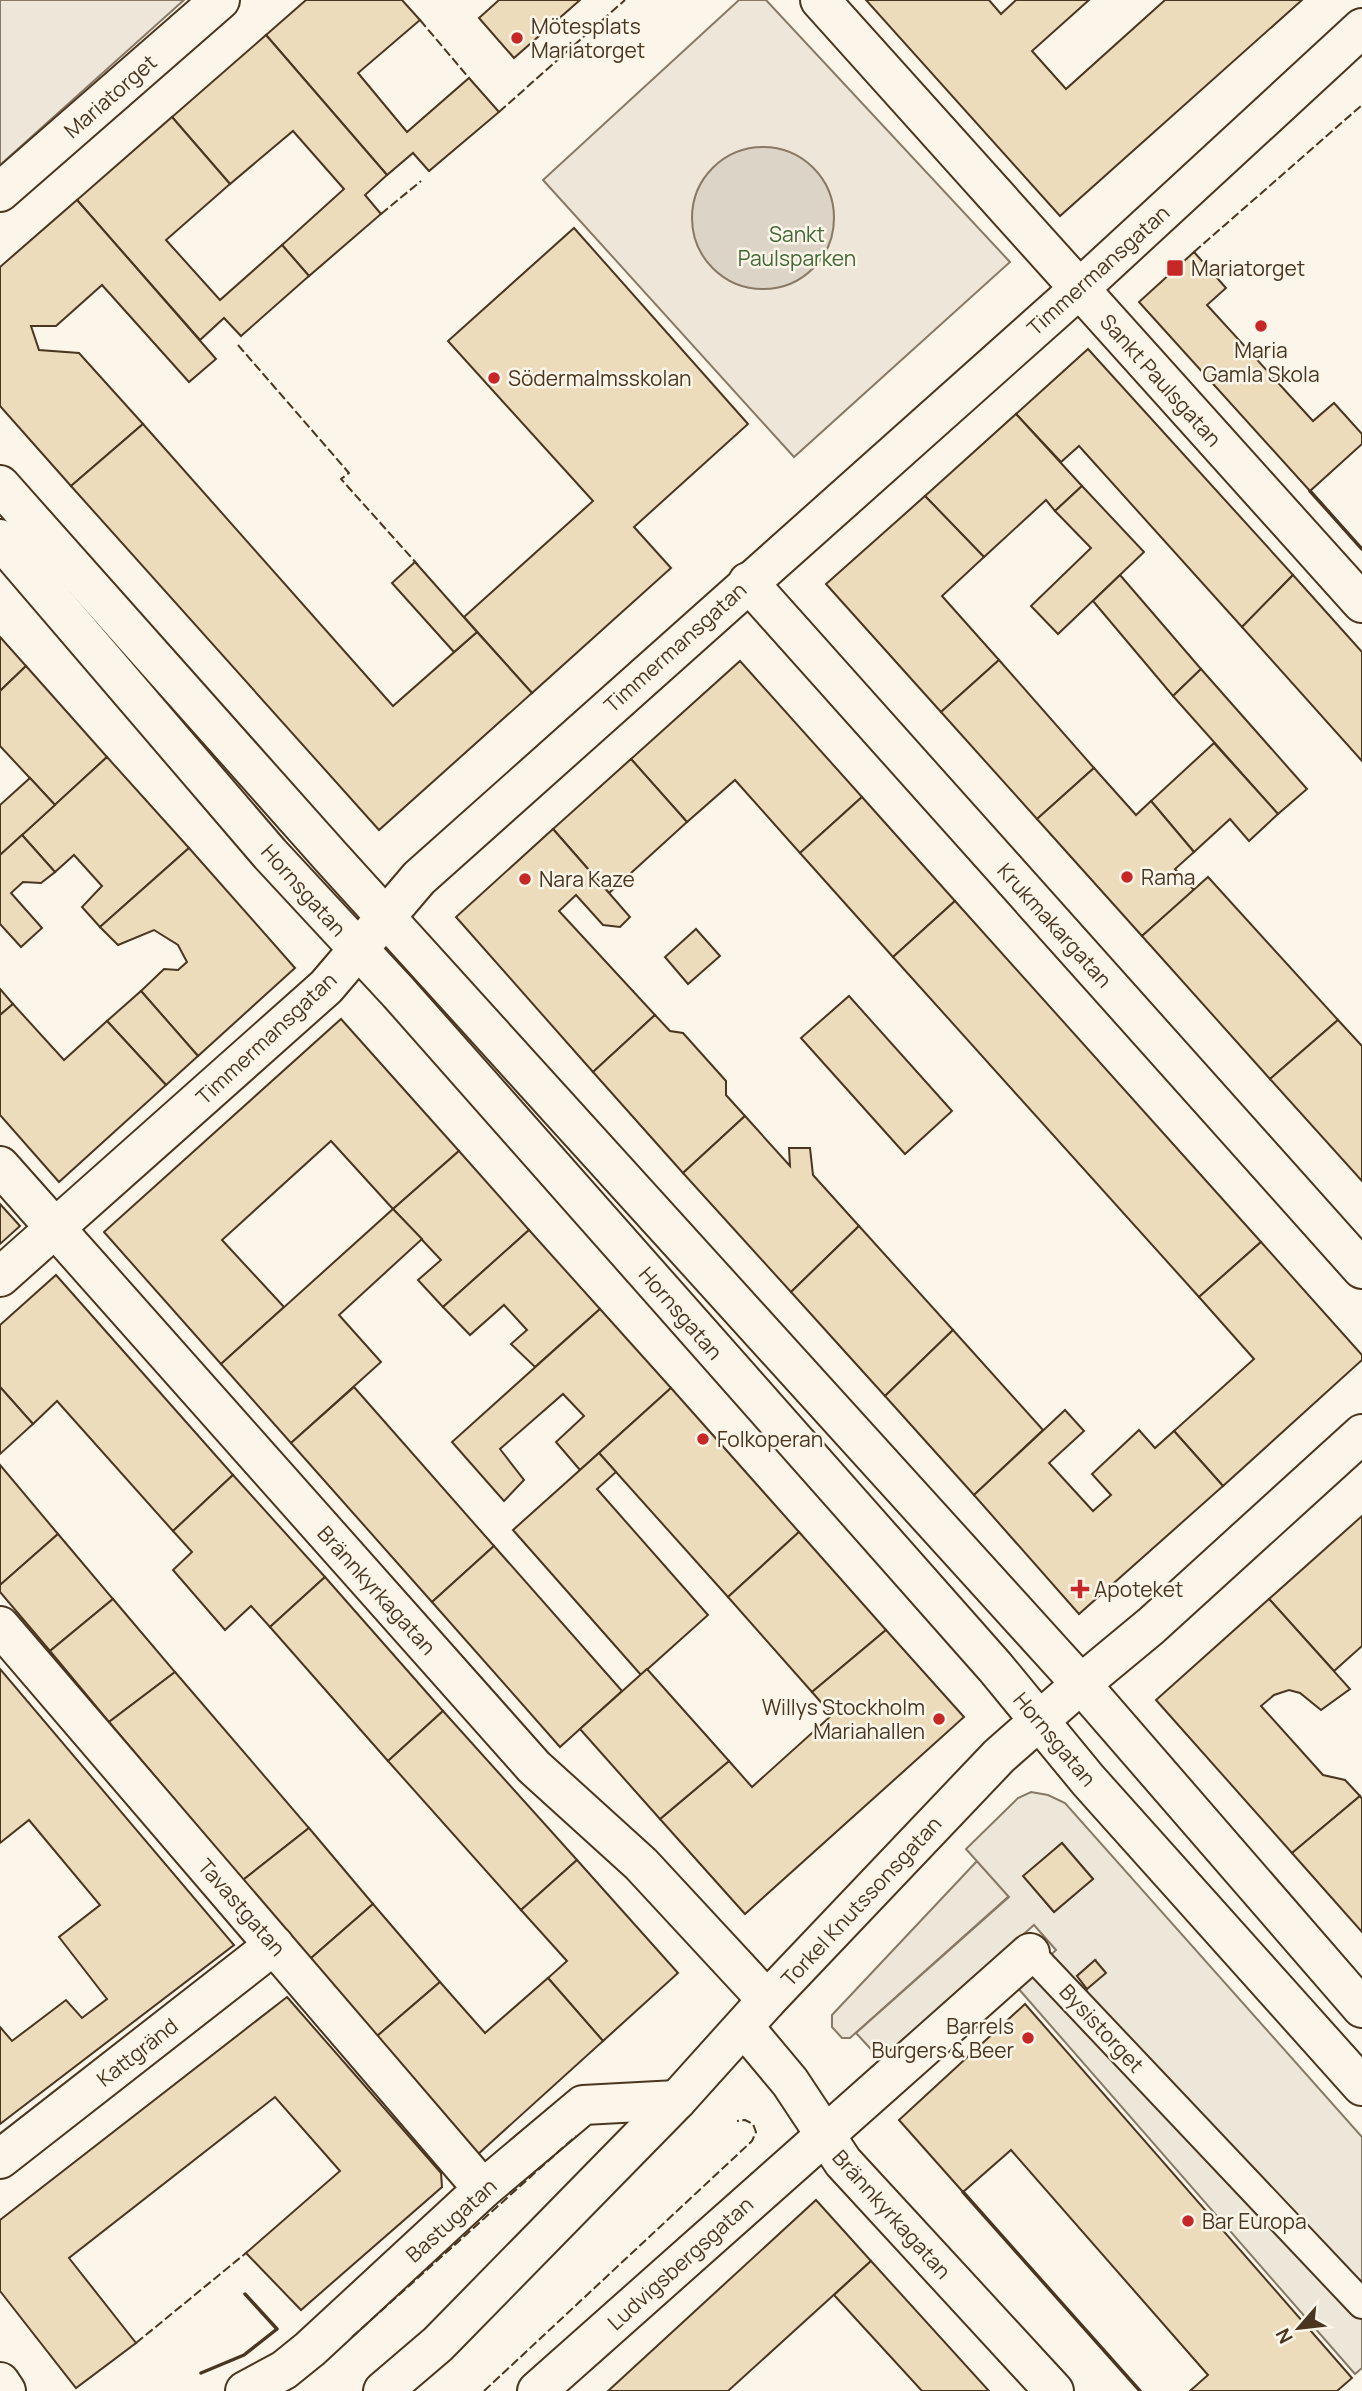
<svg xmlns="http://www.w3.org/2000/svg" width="1362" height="2391" viewBox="0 0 1362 2391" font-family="Manrope,sans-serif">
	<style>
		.green { fill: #ede6d9; stroke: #887966; stroke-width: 2 }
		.parking { fill: #ede7d9; stroke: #887966; stroke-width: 2; fill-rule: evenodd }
		.water { fill: #dcd4c6; stroke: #887966; stroke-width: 2 }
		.building { fill: #ecdcbc; stroke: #4a3520; stroke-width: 2 }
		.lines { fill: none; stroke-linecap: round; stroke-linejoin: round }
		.pedestrian-casing { stroke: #4a3520; stroke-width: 32 }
		.minor-casing { stroke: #4a3520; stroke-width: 42 }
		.tertiary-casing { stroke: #4a3520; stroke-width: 42 }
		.pedestrian { stroke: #fbf6e9; stroke-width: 28 }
		.minor { stroke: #fbf6e9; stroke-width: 38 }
		.tertiary { stroke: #fbf6e9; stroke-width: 38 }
		.fence { stroke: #4a3520; stroke-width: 2; stroke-dasharray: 9 3.5; stroke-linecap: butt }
		.wall { stroke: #4a3520; stroke-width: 3.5 }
		.poi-dot { fill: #c62828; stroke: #fbf6e9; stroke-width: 2.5 }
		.labels { text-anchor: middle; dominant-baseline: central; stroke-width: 5; stroke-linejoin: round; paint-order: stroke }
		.poi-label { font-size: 21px; fill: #4a3520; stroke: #fbf6e9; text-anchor: start }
		.street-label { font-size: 21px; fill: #4a3520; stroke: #fbf6e9 }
		.park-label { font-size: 21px; fill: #436837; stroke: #fbf6e9 }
	</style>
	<rect width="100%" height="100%" fill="#fbf6e9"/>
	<g class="green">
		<polygon points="0,0 184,0 0,165"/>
		<polygon points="739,0 766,0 1010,262 794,457 543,180"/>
		<polygon points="977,1861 1009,1896 850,2038 842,2038 832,2027 832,2015"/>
	</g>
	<path class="parking" d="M1031 1792 1048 1795 1065 1803 1362 2137V2368L1355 2374 1017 1987 1056 1950 1034 1925 881 2060 856 2033 1009 1897 966 1849 1018 1798ZM1062 1843 1093 1879 1054 1912 1024 1876ZM1095 1961 1087 1989 1077 1976Z"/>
	<circle class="water" cx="763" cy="218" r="71"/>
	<g class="building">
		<polygon points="402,0 420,20 358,73 407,132 469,78 499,112 429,171 413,153 387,175 266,35 306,0"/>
		<polygon points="499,0 580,0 514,58 479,18"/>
		<polygon points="866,0 989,0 1001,14 1016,0 1089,0 1032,51 1066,89 1165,0 1302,0 1060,216"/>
		<polygon points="266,35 387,175 365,195 381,214 309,276 282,245 344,189 293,131 230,184 172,117"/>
		<polygon points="172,117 230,184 166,240 220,300 282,245 309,276 241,336 224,318 200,340 77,200"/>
		<polygon points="77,200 216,359 189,382 102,285 56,326 31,326 39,350 79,353 143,424 71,486 0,406 0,267"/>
		<polygon points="574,228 748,424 634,527 671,568 532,693 464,617 593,501 448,341"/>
		<polygon points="1194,252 1226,288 1207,305 1313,421 1334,403 1362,434 1362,444 1310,491 1139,302"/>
		<polygon points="1088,349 1293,575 1242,627 1079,446 1061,462 1016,414"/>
		<polygon points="1016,414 1082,486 1055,511 1046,500 984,557 925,496"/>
		<polygon points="143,424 393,706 477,632 532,693 379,830 71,486"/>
		<polygon points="1082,486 1144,552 1058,634 1031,606 1091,548 1055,511"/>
		<polygon points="925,496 984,557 942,596 999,660 941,712 826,584"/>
		<polygon points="415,562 477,632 454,652 392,583"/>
		<polygon points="1120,575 1201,669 1173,696 1093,601"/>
		<polygon points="1293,575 1362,652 1362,761 1242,627"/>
		<polygon points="0,637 26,666 0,691"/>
		<polygon points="999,660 1094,768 1037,819 941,712"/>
		<polygon points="740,661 862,797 800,853 735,780 687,822 631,759"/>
		<polygon points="26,666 107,757 55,805 0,746 0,691"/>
		<polygon points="1201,669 1307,789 1278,814 1173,696"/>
		<polygon points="1214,743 1278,814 1249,841 1230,819 1194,852 1151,801"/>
		<polygon points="107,757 189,848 100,927 82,907 102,886 74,855 55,872 22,835"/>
		<polygon points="631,759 687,822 609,893 553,829"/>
		<polygon points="1094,768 1136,815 1151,801 1194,852 1175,869 1194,890 1142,936 1037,819"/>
		<polygon points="30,778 55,805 0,855 0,805"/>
		<polygon points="862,797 955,901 893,957 800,853"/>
		<polygon points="553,829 630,917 620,927 603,925 576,895 559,911 655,1015 593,1072 456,917"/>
		<polygon points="22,835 55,872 41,883 23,882 11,893 42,928 21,947 0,924 0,855"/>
		<polygon points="189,848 295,968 198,1056 141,991 164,969 178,970 187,962 178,945 154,930 118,945 100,927"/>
		<polygon points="1208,877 1338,1020 1270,1079 1142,936"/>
		<polygon points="955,901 1261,1242 1199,1297 893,957"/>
		<polygon points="696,929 720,956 688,984 665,957"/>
		<polygon points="0,989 13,1004 0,1015"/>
		<polygon points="141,991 198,1056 166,1085 107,1021"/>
		<polygon points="849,996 952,1111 905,1154 801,1038"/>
		<polygon points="13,1004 64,1060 107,1021 166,1085 59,1182 0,1115 0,1015"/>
		<polygon points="655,1015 670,1031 683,1033 726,1081 726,1095 745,1116 683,1173 593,1072"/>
		<polygon points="341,1019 459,1151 393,1209 331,1141 222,1240 284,1307 221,1364 104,1232"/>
		<polygon points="1338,1020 1362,1046 1362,1181 1270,1079"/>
		<polygon points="745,1116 790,1166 789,1148 810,1148 813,1175 859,1226 791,1292 683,1173"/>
		<polygon points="459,1151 529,1230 443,1307 418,1280 441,1260 393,1209"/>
		<polygon points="0,1204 20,1226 0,1244"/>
		<polygon points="393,1209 422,1239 339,1315 381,1362 291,1443 221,1364"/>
		<polygon points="859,1226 953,1330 885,1396 791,1292"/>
		<polygon points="529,1230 600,1309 535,1367 511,1344 527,1330 504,1305 470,1335 443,1307"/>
		<polygon points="1261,1242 1362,1355 1362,1360 1223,1486 1174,1431 1254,1359 1199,1297"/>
		<polygon points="56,1275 233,1475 173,1531 57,1401 33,1424 0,1387 0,1325"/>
		<polygon points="600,1309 671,1388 580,1470 556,1442 584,1416 563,1394 500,1449 524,1480 504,1501 452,1442"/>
		<polygon points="953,1330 1043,1430 974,1495 885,1396"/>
		<polygon points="0,1387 33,1424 0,1454"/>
		<polygon points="354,1387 494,1546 432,1602 291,1443"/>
		<polygon points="671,1388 799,1532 728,1597 599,1453"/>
		<polygon points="1065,1410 1084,1431 1049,1463 1093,1511 1111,1495 1092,1474 1139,1430 1155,1448 1174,1431 1223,1486 1079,1614 974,1495"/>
		<polygon points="599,1453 616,1472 597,1489 708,1615 641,1675 513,1530"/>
		<polygon points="0,1465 58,1534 0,1585"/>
		<polygon points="233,1475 325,1577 270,1627 251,1606 225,1630 173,1570 192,1552 173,1531"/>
		<polygon points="1362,1516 1362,1646 1334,1671 1269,1599"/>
		<polygon points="799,1532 886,1630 812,1692 728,1597"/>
		<polygon points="58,1534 113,1599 50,1651 0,1592 0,1585"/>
		<polygon points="494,1546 622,1691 560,1747 432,1602"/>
		<polygon points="325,1577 443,1711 388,1761 270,1627"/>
		<polygon points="113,1599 175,1672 109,1722 50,1651"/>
		<polygon points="1269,1599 1350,1689 1321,1710 1300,1693 1289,1690 1274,1695 1261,1706 1323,1775 1345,1780 1360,1796 1292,1853 1156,1700"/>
		<polygon points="886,1630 964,1717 745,1914 660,1819 729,1761 752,1787 832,1715 812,1692"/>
		<polygon points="0,1669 234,1945 0,2124 0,2027 12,2041 66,2000 82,2018 107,1999 59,1937 100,1905 29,1820 0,1843"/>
		<polygon points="647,1669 729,1761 660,1819 580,1729"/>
		<polygon points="175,1672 309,1828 243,1880 109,1722"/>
		<polygon points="443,1711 577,1860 521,1910 388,1761"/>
		<polygon points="1360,1796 1362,1799 1362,1932 1292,1853"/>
		<polygon points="309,1828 373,1904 310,1959 243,1880"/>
		<polygon points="1062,1843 1093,1879 1054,1912 1023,1876"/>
		<polygon points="577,1860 678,1973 603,2041 548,1978 567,1961 521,1910"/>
		<polygon points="373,1904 440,1982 376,2037 310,1959"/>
		<polygon points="1095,1960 1106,1973 1087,1989 1077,1976"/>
		<polygon points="548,1978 603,2041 476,2156 376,2037 440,1982 485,2033"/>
		<polygon points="287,1997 441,2173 442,2187 301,2310 246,2253 340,2171 275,2097 69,2258 136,2343 76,2388 0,2291 0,2220"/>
		<polygon points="1025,2004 1352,2378 1337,2391 1190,2391 1208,2375 1011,2150 963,2192 899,2120"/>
		<polygon points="816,2200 871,2261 728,2391 608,2391"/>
		<polygon points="871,2261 989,2391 922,2391 834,2295"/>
	</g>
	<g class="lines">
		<defs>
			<polyline id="pedestrian" points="1030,1953 1362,2304"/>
			<g id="minor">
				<polyline points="820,0 1362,603"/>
				<polyline points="0,192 220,0"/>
				<polyline points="748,582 1362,1269"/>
				<polyline points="0,1166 534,1767 641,1864 767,2000"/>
				<polyline points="0,1277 326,987 419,878 1079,289 1362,28"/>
				<polyline points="0,1626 483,2189"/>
				<polyline points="1081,1684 1151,1626 1362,1434"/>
				<polyline points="744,2027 790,2082 843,2162 1054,2391"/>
				<polyline points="0,2159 274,1945"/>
				<polyline points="0,2382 6,2391"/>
				<polyline points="245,2391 284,2370 310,2349 483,2189 583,2105 677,2100"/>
				<polyline points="537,2391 1030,1953"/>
			</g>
			<g id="tertiary">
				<polyline points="0,485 331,857 1081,1684 1362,2008"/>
				<polyline points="0,539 270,854 399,993 995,1667 1088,1780 1362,2086"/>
				<polyline points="383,2391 438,2344 677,2100 767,2000 999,1756 1081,1684"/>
			</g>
		</defs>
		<use href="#pedestrian" class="pedestrian-casing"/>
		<use href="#minor" class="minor-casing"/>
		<use href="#tertiary" class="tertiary-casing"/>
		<use href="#pedestrian" class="pedestrian"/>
		<use href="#minor" class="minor"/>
		<use href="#tertiary" class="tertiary"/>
		<g class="fence">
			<polyline points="420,20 469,78"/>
			<polyline points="499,112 625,0"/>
			<polyline points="381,214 421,181"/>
			<polyline points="1194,252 1362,105"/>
			<polyline points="238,345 349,473 341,479 418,565"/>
			<polyline points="352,2337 576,2136"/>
			<polyline points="136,2343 246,2253"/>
			<polyline points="484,2391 752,2141 756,2132 753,2124 745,2120 737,2121"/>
		</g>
		<g class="wall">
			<polyline points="1310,491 1362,549"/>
			<polyline points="963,2192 1140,2391"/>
			<polyline points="201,2373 244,2355 277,2329 245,2294"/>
		</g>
	</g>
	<g class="poi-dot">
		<circle cx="517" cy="38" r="7"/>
		<rect x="1166" y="259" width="18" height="18" rx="3.5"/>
		<circle cx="1261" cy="326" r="7"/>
		<circle cx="494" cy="378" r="7"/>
		<circle cx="1127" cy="877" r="7"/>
		<circle cx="525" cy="879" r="7"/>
		<circle cx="703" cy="1439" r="7"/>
		<path d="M1076.5 1578.5h7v7h7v7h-7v7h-7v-7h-7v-7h7z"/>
		<circle cx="939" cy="1719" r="7"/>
		<circle cx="1028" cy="2038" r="7"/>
		<circle cx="1188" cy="2221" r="7"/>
	</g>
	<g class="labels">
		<g class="poi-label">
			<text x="531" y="26">Mötesplats<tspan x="531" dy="24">Mariatorget</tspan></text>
			<text x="1191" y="268">Mariatorget</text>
			<text x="1261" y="350" text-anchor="middle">Maria<tspan x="1261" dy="24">Gamla Skola</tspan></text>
			<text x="508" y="378">Södermalmsskolan</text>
			<text x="1141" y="877">Rama</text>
			<text x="539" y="879">Nara Kaze</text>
			<text x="717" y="1439">Folkoperan</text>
			<text x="1094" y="1589">Apoteket</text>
			<text x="925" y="1707" text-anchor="end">Willys Stockholm<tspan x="925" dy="24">Mariahallen</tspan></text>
			<text x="1014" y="2026" text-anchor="end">Barrels<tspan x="1014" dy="24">Burgers &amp; Beer</tspan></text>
			<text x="1202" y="2221">Bar Europa</text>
		</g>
		<g class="street-label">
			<text transform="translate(110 96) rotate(-41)">Mariatorget</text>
			<text transform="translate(1098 270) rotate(-42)">Timmermansgatan</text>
			<text transform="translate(1161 380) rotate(48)">Sankt Paulsgatan</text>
			<text transform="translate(675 647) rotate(-42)">Timmermansgatan</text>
			<text transform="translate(304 890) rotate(48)">Hornsgatan</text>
			<text transform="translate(1055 925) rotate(48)">Krukmakargatan</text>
			<text transform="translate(266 1038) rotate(-43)">Timmermansgatan</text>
			<text transform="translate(681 1313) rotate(49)">Hornsgatan</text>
			<text transform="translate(377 1590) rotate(48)">Brännkyrkagatan</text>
			<text transform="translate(1055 1739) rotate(50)">Hornsgatan</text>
			<text transform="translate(861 1901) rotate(-47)">Torkel Knutssonsgatan</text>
			<text transform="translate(242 1907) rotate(49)">Tavastgatan</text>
			<text transform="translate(1102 2028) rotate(47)">Bysistorget</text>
			<text transform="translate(137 2052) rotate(-38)">Kattgränd</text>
			<text transform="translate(892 2214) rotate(48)">Brännkyrkagatan</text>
			<text transform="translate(451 2220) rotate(-42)">Bastugatan</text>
			<text transform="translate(680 2263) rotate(-42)">Ludvigsbergsgatan</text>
		</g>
		<g class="park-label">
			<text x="797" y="234">Sankt<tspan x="797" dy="24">Paulsparken</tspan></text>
		</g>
	</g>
	<g transform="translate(1299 2328) rotate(242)" stroke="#fbf6e9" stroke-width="5" paint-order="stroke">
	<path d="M0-5L12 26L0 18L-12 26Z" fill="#4a3520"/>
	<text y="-10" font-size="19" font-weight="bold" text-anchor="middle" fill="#4a3520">N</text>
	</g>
</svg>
